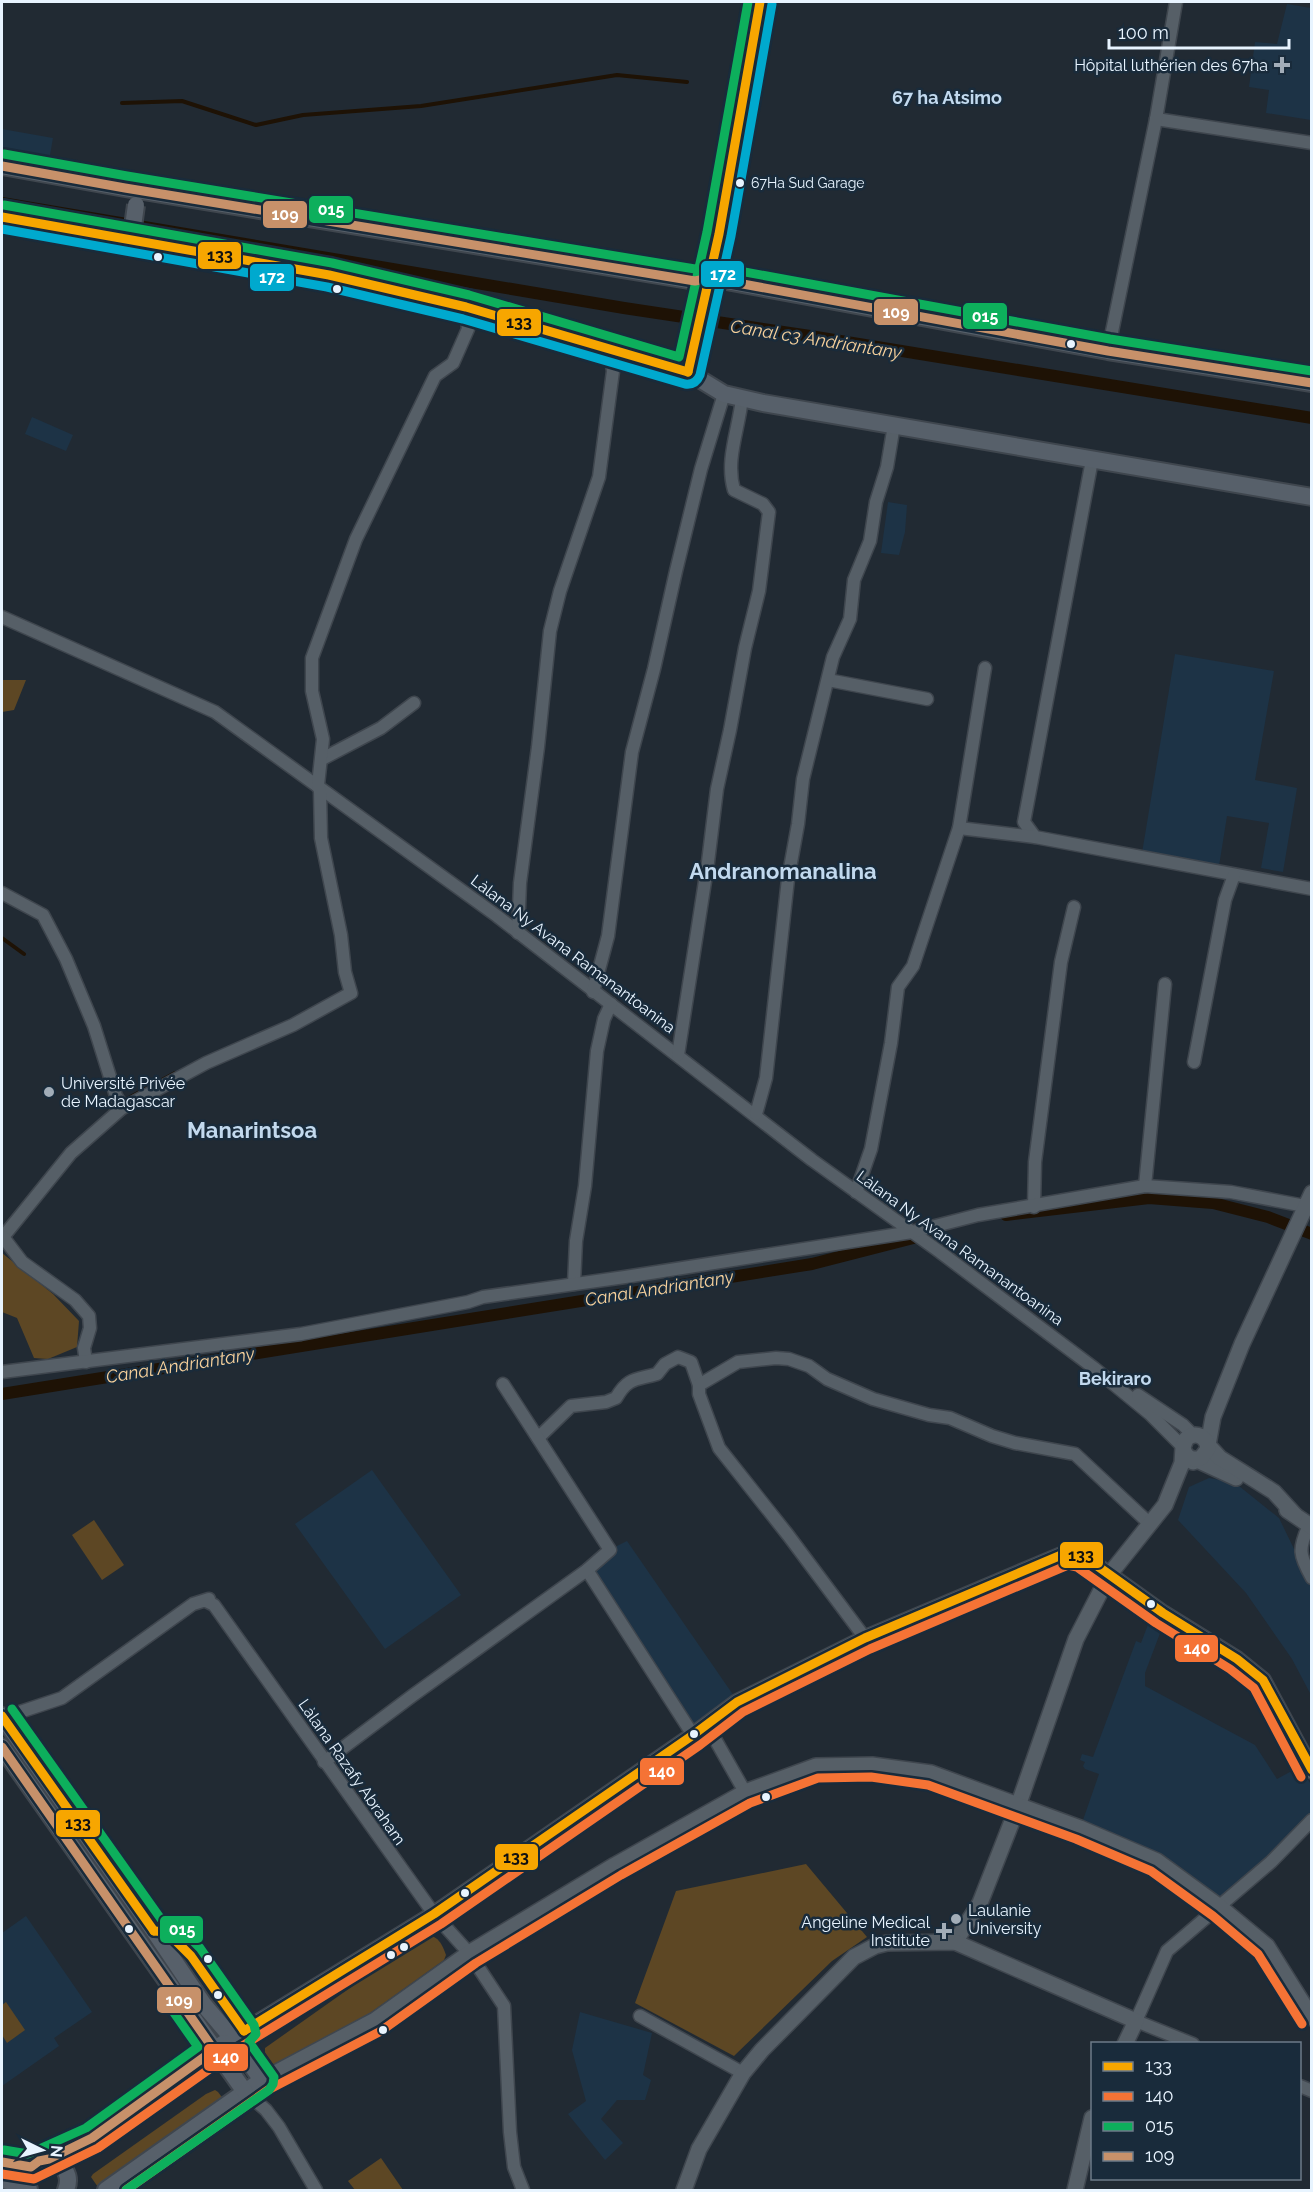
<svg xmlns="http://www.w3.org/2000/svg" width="1313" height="2192" viewBox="0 0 1313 2192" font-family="Raleway,sans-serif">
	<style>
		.built { fill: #1d3346 }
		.green { fill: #5d4724 }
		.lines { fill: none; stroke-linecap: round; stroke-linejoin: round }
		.stream { stroke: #1e1205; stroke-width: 4 }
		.canal { stroke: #1e1205; stroke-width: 12 }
		.minor-casing { stroke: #3f464e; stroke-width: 15 }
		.tertiary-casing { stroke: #3f464e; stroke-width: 18 }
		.secondary-casing { stroke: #3f464e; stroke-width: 20 }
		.minor { stroke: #565f67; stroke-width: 12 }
		.tertiary { stroke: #565f67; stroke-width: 15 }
		.secondary { stroke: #57606a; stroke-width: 16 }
		.secondary-bridge-casing { stroke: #3f464e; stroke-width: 20; stroke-linecap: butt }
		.secondary-bridge { stroke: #57606a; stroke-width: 16 }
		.bus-1-casing { stroke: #192b3b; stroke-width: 14 }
		.bus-2-casing { stroke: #192b3b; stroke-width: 14 }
		.bus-3-casing { stroke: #192b3b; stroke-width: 14 }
		.bus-4-casing { stroke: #192b3b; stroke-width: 14 }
		.bus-5-casing { stroke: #192b3b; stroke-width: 14 }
		.bus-1 { stroke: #f7a600; stroke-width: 9 }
		.bus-2 { stroke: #f57335; stroke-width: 9 }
		.bus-3 { stroke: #0daf5c; stroke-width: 9 }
		.bus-4 { stroke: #c7916a; stroke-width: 9 }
		.bus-5 { stroke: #00a9ce; stroke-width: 9 }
		.poi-dot { fill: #a2adb8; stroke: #192b3b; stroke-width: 2 }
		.bus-dot { fill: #e8f4ff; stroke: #192b3b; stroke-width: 2 }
		.labels { text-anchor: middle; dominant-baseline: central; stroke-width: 5; stroke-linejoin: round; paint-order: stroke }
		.bus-label { font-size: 14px; fill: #e8f4ff; stroke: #192b3b; text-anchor: start }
		.poi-label { font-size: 16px; fill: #e8f4ff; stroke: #192b3b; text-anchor: end }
		.street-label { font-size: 16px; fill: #e8f4ff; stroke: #192b3b }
		.neighbourhood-label { font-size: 18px; font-weight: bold; fill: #c2d9ee; stroke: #192b3b }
		.water-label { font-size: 18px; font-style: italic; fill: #f6d09b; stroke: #192b3b }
		.district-label { font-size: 22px; font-weight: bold; fill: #c2d9ee; stroke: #192b3b }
		.line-badge { stroke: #192b3b; stroke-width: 2 }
		.badge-label { font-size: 16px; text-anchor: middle; font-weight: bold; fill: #fff }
		.pale-badge-label { font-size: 16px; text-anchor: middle; font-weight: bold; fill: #111 }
	</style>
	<rect width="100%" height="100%" fill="#212a33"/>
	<g class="built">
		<polygon points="1287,4 1311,8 1311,120 1266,113 1269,90 1249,87 1255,42 1277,44"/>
		<polygon points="2,129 53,138 47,172 2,164"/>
		<polygon points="32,417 73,435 66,451 25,434"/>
		<polygon points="888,502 907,505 905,532 899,555 881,553"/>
		<polygon points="1175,654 1274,671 1255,780 1297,788 1283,872 1261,868 1269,823 1227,816 1219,866 1142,853"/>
		<polygon points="372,1470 461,1595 385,1649 295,1524"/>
		<polygon points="1209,1478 1234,1482 1279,1518 1311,1584 1311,1695 1292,1659 1246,1593 1178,1520 1189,1487"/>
		<polygon points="627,1541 736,1699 693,1731 590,1569 617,1546"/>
		<polygon points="1149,1622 1162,1628 1145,1673 1145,1686 1255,1745 1277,1779 1299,1767 1311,1784 1311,1819 1224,1901 1179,1866 1083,1820 1099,1774 1085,1769 1083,1766 1085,1762 1080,1760 1082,1754 1093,1757 1136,1641 1141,1643"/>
		<polygon points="26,1916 92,2012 54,2038 59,2046 2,2086 2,1933"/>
		<polygon points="580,2012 652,2033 643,2075 651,2080 645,2100 617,2100 601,2119 623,2143 605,2160 568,2114 586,2101 572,2050"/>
	</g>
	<g class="green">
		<polygon points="2,680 26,680 14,710 2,712"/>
		<polygon points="2,1253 53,1294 79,1321 77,1347 48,1359 34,1358 17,1318 2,1312"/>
		<polygon points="94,1520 124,1565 102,1580 72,1535"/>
		<polygon points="806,1864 867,1937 832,1961 734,2056 635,2003 676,1891"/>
		<path d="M425 1935C438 1935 442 1944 446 1955L444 1960 285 2074 279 2073 265 2053V2048Z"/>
		<polygon points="6,2002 25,2030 7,2043 2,2035 2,2005"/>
		<polygon points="215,2090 218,2092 230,2108 228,2115 121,2190 100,2190 91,2177 93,2174 206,2094"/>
		<polygon points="381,2158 403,2190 355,2190 348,2181"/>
	</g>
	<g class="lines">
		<g class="stream">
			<polyline points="122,103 182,101 256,125 303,115 421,106 617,75 687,82"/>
			<polyline points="2,938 24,954"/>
			<polyline points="123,1101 175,1073"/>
		</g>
		<g class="canal">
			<polyline points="2,203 624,308 810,336 1312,418"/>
			<polyline points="1006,1215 1149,1198 1213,1203 1268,1217 1312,1234"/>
			<polyline points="2,1394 812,1264 925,1235"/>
		</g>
		<defs>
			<g id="minor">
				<polyline points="1156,119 1312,143"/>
				<polyline points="1108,351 1156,119 1176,2"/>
				<polyline points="1092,460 1024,822 1035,837 1312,889"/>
				<polyline points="2,617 215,712 497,916 812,1160 940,1252 1094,1368 1150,1414 1183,1447"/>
				<polyline points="828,680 927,699"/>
				<polyline points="322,759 381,728 414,703"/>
				<polyline points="959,828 1035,837"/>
				<polyline points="2,893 43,915 66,959 94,1026 116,1096 123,1107"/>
				<polyline points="518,933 520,883 538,747 550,631 560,591 599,477 613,371 609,348"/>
				<polyline points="593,992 608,936 632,752 654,669 676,571 701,469 724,394"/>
				<path d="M678 1055 708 862 717 789 730 730 745 648 759 591 769 512 763 504 734 490C725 460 739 429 742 398"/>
				<polyline points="1194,1062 1225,900 1234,875"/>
				<polyline points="756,1114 766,1078 788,879 798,824 803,779 833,657 850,619 854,580 870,541 876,502 887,467 894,425"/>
				<polyline points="1145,1186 1165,984"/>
				<polyline points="856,1192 871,1149 891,1043 898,987 913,966 959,828 985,668"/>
				<polyline points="1034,1207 1035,1162 1061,962 1074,907"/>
				<polyline points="3,1237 71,1153 121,1109 206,1063 293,1025 351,993 345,972 341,935 321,838 320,791 318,785 323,739 312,691 312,658 356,539 435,376 453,363 468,329 466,307"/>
				<polyline points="3,1237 22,1262 75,1300 89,1316 90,1328 84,1348 86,1362"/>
				<polyline points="574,1284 576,1241 585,1186 597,1051 604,1019 611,1004"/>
				<polyline points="2,1372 301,1334 468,1302 483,1297 625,1277 912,1232 978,1215 1145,1186 1231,1192 1305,1206"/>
				<polyline points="1138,1395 1183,1425 1193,1435"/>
				<path d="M538 1438 571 1406 606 1402 616 1398C628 1377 636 1380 657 1374L665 1364 678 1357 691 1362 699 1385"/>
				<path d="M1309 1525C1298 1549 1299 1555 1312 1578"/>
				<polyline points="587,1570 693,1735"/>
				<polyline points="865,1638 788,1535 719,1448 699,1394 699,1385 738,1362 776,1358 789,1359 809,1366 827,1379 873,1399 929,1415 950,1418 992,1436 1015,1443 1075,1454 1150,1524"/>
				<polyline points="2,1718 62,1698 193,1604 209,1599 208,1602 214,1605 434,1914 469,1953 504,2006 510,2132 514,2167 523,2190"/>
				<polyline points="707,1725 745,1792"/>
				<polyline points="324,1762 412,1696 587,1570 610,1550 503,1384"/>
				<polyline points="640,2016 743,2073"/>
				<polyline points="1193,2044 1136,2021 1167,1951 1271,1862 1312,1820"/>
				<polyline points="1300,2086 1312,2091"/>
				<polyline points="245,2092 266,2110 279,2127 316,2190"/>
			</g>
			<g id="tertiary">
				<polyline points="1193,1462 1197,1460 1236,1478"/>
				<polyline points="1287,1510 1312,1527"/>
				<polyline points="1295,1515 1274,1492 1220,1458 1208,1445 1213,1417 1242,1344 1312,1193"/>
				<path d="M955 1942 980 1903 1018 1806 1076 1639 1109 1575 1165 1505 1182 1463 1183 1447 1186 1439C1196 1431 1207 1436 1208 1449L1201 1458C1192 1461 1184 1457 1183 1447"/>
				<polyline points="232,2038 434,1914 693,1735 737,1702 865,1638 1066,1553 1082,1555 1163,1613 1237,1659 1263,1680 1312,1771"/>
				<polyline points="262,2080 375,2020 469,1953 615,1865 745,1792 816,1766 872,1765 931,1773 1080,1828 1157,1861 1220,1907 1267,1946 1312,2018"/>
				<polyline points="684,2190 699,2149 743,2073 762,2050 854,1957 875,1946 887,1943 955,1942 1136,2021 1125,2044"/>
				<polyline points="1075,2190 1092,2118"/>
			</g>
			<g id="secondary">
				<polyline points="2,166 125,188 695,281 710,278 1108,351 1312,383"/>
				<polyline points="2,217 329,275 466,307 688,372 724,394 763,403 1312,497"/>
				<polyline points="672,366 684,364 701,304 695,281 708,256 712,239 753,2"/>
				<polyline points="2,1716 154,1931 204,2005 232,2038 262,2080 106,2190"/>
				<polyline points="2,1747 245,2092"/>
				<path d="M49 2159C64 2165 72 2175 66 2190"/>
				<polyline points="2,2162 31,2167"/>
				<polyline points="2,2180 27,2185"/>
				<polyline points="29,2190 26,2176 31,2167 39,2161 49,2159 92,2138 224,2043"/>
			</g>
		</defs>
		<use href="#minor" class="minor-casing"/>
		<use href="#tertiary" class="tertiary-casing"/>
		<use href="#secondary" class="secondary-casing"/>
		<use href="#minor" class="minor"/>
		<use href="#tertiary" class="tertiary"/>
		<use href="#secondary" class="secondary"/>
		<defs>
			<polyline id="secondary-bridge" points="131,241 136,205"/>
		</defs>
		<use href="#secondary-bridge" class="secondary-bridge-casing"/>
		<use href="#secondary-bridge" class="secondary-bridge"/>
		<defs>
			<g id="bus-1">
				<polyline points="2,217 329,275 466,307 688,372"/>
				<polyline points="688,372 719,234 760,2"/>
				<polyline points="2,1716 154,1931"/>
				<polyline points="154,1931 167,1932 191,1956 244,2031"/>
				<polyline points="244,2031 434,1914 693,1735 737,1702 865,1638 1066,1553 1082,1555 1163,1613 1237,1659 1263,1680 1312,1770"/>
			</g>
			<g id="bus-2">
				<polyline points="2,2174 34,2179 98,2148 239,2048 441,1924 700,1745 743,1712 870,1649 1068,1565 1077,1567 1156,1623 1230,1669 1254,1688 1301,1777"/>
				<polyline points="126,2190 268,2090 381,2031 476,1963 621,1875 750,1803 818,1778 871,1777 928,1785 1076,1839 1151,1871 1213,1916 1258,1954 1302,2024"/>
			</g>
			<g id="bus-3">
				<polyline points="4,154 127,176 695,269 712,266 1110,339 1312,371"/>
				<polyline points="4,205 332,263 469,295 679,357 707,232 748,2"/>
				<polyline points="12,1709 161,1919 174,1922 200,1948 254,2025 256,2034 249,2042 274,2077 273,2084 269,2090 126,2190"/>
				<polyline points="4,2150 28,2154 86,2128 198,2047 172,2010"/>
			</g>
			<g id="bus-4">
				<polyline points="2,166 125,188 695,281 710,278 1108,351 1312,383"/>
				<polyline points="2,1747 214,2050 92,2138 49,2159 39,2161 31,2167 2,2162"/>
			</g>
			<path id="bus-5" d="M2 229 327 287 463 319 685 384C692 385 697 382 700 375L731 236 772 4"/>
		</defs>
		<use href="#bus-1" class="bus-1-casing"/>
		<use href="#bus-2" class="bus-2-casing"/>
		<use href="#bus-3" class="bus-3-casing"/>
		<use href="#bus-4" class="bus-4-casing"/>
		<use href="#bus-5" class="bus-5-casing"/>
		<use href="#bus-1" class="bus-1"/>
		<use href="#bus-2" class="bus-2"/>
		<use href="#bus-3" class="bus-3"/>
		<use href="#bus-4" class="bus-4"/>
		<use href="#bus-5" class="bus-5"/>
	</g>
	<g class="poi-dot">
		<path d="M1279 56h6v6h6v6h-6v6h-6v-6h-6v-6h6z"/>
		<circle cx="49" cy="1092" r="6"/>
		<circle cx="956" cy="1919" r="6"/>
		<path d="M941 1922h6v6h6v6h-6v6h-6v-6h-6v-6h6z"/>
	</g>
	<g class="bus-dot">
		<circle cx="740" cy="183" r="5"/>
		<circle cx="158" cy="257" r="5"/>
		<circle cx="337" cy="289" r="5"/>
		<circle cx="1071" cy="344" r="5"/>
		<circle cx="1151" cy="1604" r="5"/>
		<circle cx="694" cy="1734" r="5"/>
		<circle cx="766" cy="1797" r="5"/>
		<circle cx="465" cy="1893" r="5"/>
		<circle cx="129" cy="1929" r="5"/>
		<circle cx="404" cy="1947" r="5"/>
		<circle cx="391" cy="1955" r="5"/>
		<circle cx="208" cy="1959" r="5"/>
		<circle cx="218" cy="1995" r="5"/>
		<circle cx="383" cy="2030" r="5"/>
	</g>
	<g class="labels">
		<g class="bus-label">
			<text x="751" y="183">67Ha Sud Garage</text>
		</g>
		<g class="poi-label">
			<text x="1268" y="65">Hôpital luthérien des 67ha</text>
			<text x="61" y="1083" text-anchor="start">Université Privée<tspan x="61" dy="18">de Madagascar</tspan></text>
			<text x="968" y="1910" text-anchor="start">Laulanie<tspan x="968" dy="18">University</tspan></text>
			<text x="930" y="1922">Angeline Medical<tspan x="930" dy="18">Institute</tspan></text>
		</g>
		<g class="street-label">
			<text transform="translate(573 954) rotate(37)">Làlana Ny Avana Ramanantoanina</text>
			<text transform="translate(960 1248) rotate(36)">Làlana Ny Avana Ramanantoanina</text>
			<text transform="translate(352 1772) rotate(55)">Làlana Razafy Abraham</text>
		</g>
		<g class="neighbourhood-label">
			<text x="947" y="97">67 ha Atsimo</text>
			<text x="1115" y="1378">Bekiraro</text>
		</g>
		<g class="water-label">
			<text transform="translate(816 339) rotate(9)">Canal c3 Andriantany</text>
			<text transform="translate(659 1288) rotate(-9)">Canal Andriantany</text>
			<text transform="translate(180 1365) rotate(-9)">Canal Andriantany</text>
		</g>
		<g class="district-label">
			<text x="783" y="871">Andranomanalina</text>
			<text x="252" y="1130">Manarintsoa</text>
		</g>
	</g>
	<g class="line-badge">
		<rect x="308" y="195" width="46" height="29" rx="6" fill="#0daf5c"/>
		<rect x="262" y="200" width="46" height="29" rx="6" fill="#c7916a"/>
		<rect x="197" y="241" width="45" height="29" rx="6" fill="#f7a600"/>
		<rect x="700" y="260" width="45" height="28" rx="6" fill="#00a9ce"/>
		<rect x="249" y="263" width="46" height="29" rx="6" fill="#00a9ce"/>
		<rect x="873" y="298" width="46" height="28" rx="6" fill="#c7916a"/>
		<rect x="962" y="302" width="46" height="28" rx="6" fill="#0daf5c"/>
		<rect x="496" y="308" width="46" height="29" rx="6" fill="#f7a600"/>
		<rect x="1059" y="1541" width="45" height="28" rx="6" fill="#f7a600"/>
		<rect x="1174" y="1634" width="45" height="29" rx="6" fill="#f57335"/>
		<rect x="639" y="1757" width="46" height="29" rx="6" fill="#f57335"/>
		<rect x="55" y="1809" width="46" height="29" rx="6" fill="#f7a600"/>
		<rect x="494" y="1843" width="45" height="28" rx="6" fill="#f7a600"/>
		<rect x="159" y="1915" width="45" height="29" rx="6" fill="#0daf5c"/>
		<rect x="156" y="1986" width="46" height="28" rx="6" fill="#c7916a"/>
		<rect x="203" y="2043" width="46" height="29" rx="6" fill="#f57335"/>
	</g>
	<g class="badge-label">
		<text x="331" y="215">015</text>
		<text x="285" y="220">109</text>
		<text x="723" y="280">172</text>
		<text x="272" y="283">172</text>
		<text x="896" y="318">109</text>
		<text x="985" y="322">015</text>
		<text x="1197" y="1654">140</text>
		<text x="662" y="1777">140</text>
		<text x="182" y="1935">015</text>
		<text x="179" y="2006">109</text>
		<text x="226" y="2063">140</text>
	</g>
	<g class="pale-badge-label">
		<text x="220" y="261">133</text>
		<text x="519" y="328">133</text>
		<text x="1081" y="1561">133</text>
		<text x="78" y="1829">133</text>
		<text x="516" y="1863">133</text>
	</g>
	<rect width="1313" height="2192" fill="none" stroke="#e8f4ff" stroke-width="6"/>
	<rect x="1091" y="2042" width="210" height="138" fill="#192b3b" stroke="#6c7b89" stroke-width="1.5"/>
	<rect x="1103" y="2062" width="30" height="9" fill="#f7a600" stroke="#6c7b89" stroke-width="1.5"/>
	<text x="1145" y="2072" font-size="18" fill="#e8f4ff">133</text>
	<rect x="1103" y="2092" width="30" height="9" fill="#f57335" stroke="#6c7b89" stroke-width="1.5"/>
	<text x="1145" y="2102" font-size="18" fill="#e8f4ff">140</text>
	<rect x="1103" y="2122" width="30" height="9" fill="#0daf5c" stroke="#6c7b89" stroke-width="1.5"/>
	<text x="1145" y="2132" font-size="18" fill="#e8f4ff">015</text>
	<rect x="1103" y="2152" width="30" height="9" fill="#c7916a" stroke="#6c7b89" stroke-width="1.5"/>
	<text x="1145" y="2162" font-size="18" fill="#e8f4ff">109</text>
	<g transform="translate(42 2150) rotate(95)" stroke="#192b3b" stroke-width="4.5" paint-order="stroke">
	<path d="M0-4.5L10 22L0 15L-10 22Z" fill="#e8f4ff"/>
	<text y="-9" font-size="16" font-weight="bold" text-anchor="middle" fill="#e8f4ff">N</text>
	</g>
	<path d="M1109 39v9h180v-9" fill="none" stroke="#e8f4ff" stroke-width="3"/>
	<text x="1118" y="39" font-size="18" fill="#e8f4ff" stroke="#192b3b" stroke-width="4.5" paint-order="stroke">100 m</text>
</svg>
